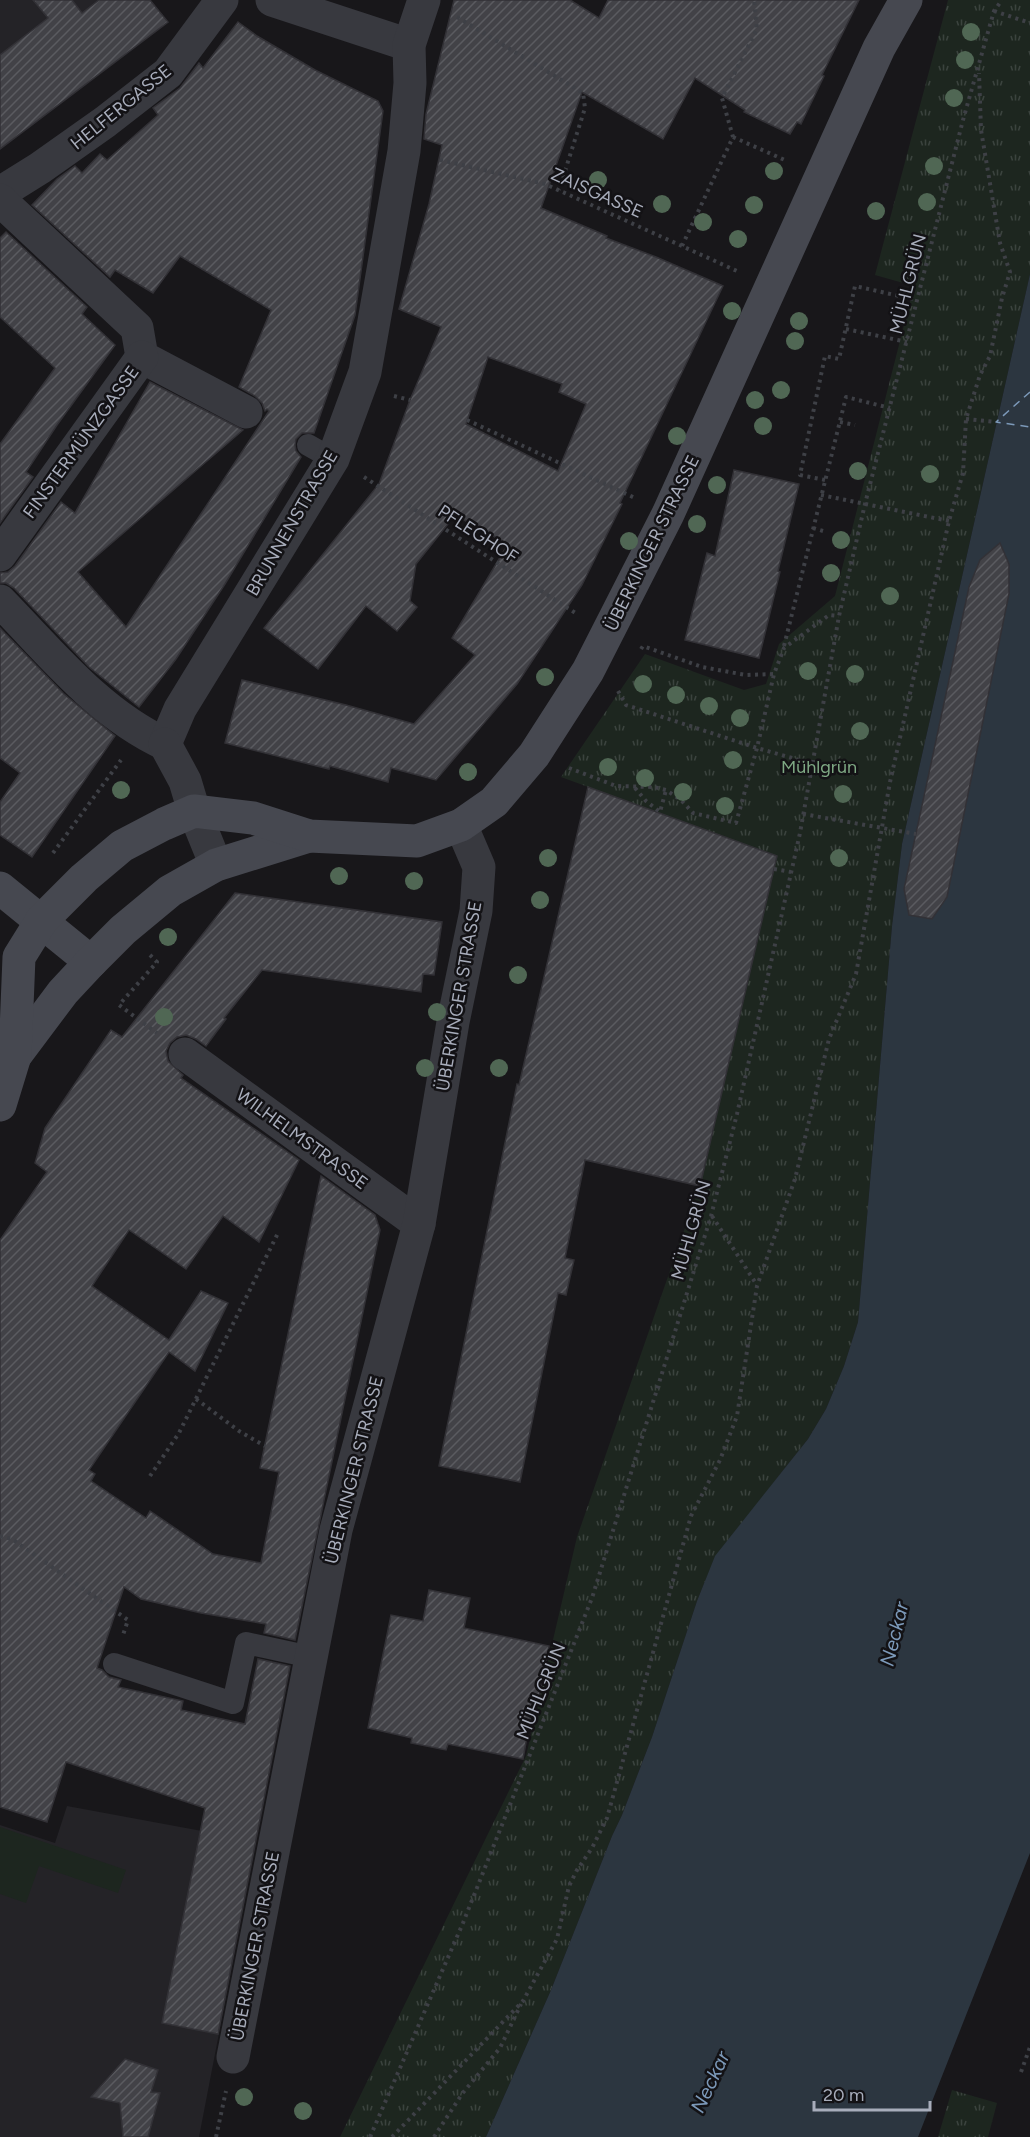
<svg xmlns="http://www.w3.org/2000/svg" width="1030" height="2137" viewBox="0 0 1030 2137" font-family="Figtree,sans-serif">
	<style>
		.built { fill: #242327 }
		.grass { fill: url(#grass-tufts) }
		.pitch { fill: #1d261f }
		.water { fill: #2c3640 }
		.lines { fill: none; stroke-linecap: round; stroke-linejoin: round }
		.ferry { stroke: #7c99b9; stroke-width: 1.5; stroke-dasharray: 8 6; stroke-linecap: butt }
		.building { fill: url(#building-hatch); stroke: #323136; stroke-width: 1.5; fill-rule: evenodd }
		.path { stroke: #3e4046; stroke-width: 4; stroke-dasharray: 3 4.5; stroke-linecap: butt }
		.lane { stroke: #38393f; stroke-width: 22 }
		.street { stroke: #38393f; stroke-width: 33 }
		.secondary { stroke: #464850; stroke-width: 33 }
		.tree { fill: #506754 }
		.labels { text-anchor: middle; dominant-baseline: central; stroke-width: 5; stroke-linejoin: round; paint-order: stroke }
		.street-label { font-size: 18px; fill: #a8adbb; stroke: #131215 }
		.park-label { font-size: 18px; fill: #7ea883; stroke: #131215 }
		.water-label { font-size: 20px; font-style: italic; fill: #7c99b9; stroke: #131215 }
	</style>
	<defs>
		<pattern id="grass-tufts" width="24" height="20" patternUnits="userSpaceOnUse" patternTransform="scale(1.5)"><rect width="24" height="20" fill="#1d261f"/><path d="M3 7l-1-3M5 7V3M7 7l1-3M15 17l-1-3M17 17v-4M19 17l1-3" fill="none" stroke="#3b433e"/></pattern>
		<pattern id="building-hatch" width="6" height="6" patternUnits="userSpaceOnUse" patternTransform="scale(1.5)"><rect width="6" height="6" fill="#424247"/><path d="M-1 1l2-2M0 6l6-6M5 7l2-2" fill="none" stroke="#5a5b60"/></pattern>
	</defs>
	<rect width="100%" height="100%" fill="#18171a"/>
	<g class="built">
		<polygon points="0,0 58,0 48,18 0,55"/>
		<polygon points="72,0 99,0 82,13"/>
		<polygon points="67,1806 256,1841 199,2137 0,2137 0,1825 55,1843"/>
	</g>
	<g class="grass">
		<polygon points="948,0 1030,0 1030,274 902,844 892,926 858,1322 844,1366 826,1409 808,1439 715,1557 697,1601 652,1737 622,1815 612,1836 551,1990 486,2137 340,2137 526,1756 577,1537 700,1185 776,856 561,777 645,654 744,690 766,684 779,644 835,596 914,286 875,275"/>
		<polygon points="952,2090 997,2103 988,2137 938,2137"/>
	</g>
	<polygon class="pitch" points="0,1827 126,1870 118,1893 39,1866 26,1903 0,1894"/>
	<polygon class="water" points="1030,274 1030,1853 918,2137 486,2137 551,1990 612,1836 622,1815 652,1737 697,1601 715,1556 808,1439 826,1409 844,1366 858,1322 892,926 902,844"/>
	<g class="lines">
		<polyline class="ferry" points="1030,392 996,422 1030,427"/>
	</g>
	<g class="building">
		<polygon points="33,0 72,0 82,13 99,0 150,0 168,22 0,149 0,55 48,18"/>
		<path d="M454 0H570L599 18 608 0H859L822 75 824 76 801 124 797 122 790 134 744 112 745 110 695 78 663 139 582 92 541 208 607 236 606 238 656 257 723 286 620 503 622 504 582 585 517 684 436 780 391 768 388 782 330 766 329 769 225 743 242 680 346 705 414 724 475 655 452 638 508 544 455 515 416 564 410 601 417 607 397 631 366 606 318 669 264 628 379 484 410 400 441 327 399 309 429 204 442 145 424 139 426 114ZM488 357 562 384 559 392 586 404 558 471 466 424Z"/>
		<polygon points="238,22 257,36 315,70 378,101 383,111 355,315 314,433 302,433 296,439 295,445 296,451 301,457 225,584 176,659 139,707 89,667 14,588 6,583 0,583 0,573 8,572 15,566 61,502 75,513 150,382 243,430 78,572 126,627 269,411 267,409 265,411 262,403 255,396 239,387 271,310 180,256 153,293 115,270 110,277 32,205 57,179 75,166 82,173 100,154 107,160 158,115 153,108 180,88 199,63 203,68"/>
		<polygon points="6,232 87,307 82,314 115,345 57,425 26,472 33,477 0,523 0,444 55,368 0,317 0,238"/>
		<polygon points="734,470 799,484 778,571 780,572 759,658 685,640 707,553 715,556"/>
		<polygon points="1000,543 1009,564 1009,594 947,897 932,919 909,915 904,889 969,587 980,560"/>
		<polygon points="0,628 64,694 115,736 32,857 0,835 0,802 20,773 0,758"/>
		<polygon points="588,787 777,856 700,1186 585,1160 565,1258 574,1260 566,1295 558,1293 520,1482 439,1466 517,1084 519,1085"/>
		<polygon points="235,893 442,922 434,975 423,974 421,992 262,970 224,1018 226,1019 206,1046 196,1039 186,1035 177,1037 170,1043 166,1051 168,1061 183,1075 181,1078 299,1160 259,1242 223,1216 186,1269 129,1230 92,1286 169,1340 201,1291 228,1303 195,1371 169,1352 89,1470 95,1474 91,1481 146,1518 150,1511 213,1554 261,1563 279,1472 260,1468 321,1176 375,1215 380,1230 295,1640 264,1633 266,1624 201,1613 141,1599 124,1587 97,1668 102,1670 109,1677 121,1680 118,1687 183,1701 181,1710 245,1724 258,1659 290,1666 218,2034 162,2023 205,1808 66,1762 47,1822 0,1807 0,1240 47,1172 35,1163 45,1128 111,1030 122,1037"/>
		<polygon points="429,1590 470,1598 464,1628 549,1646 539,1698 534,1697 523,1759 448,1744 446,1750 411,1743 412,1738 368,1728 391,1615 423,1621"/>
		<polygon points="125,2059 158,2070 151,2092 160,2093 148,2137 123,2137 120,2103 91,2097"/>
	</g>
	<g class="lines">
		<g class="path">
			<polyline points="994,11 1030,23"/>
			<polyline points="457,17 583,93 585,108 559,190"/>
			<polyline points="733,137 787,161"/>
			<polyline points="440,160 545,184 737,271"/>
			<polyline points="682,246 733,137 722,98 757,29 754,0"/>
			<polyline points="846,329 907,342"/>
			<polyline points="394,396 410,400"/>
			<polyline points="966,419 996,422"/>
			<polyline points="467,420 635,498"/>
			<polyline points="840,422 855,425"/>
			<polyline points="364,477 577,614"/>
			<polyline points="825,480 800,475 825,356 839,359 855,286 917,300"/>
			<polyline points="821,495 949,521"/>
			<polyline points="813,528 823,531"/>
			<polyline points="784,646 846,397 890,408"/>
			<polyline points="641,649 643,646 702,667 746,675 774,674 784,648 829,615 839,616"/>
			<polyline points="618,691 626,705 757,748 813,764"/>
			<polyline points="569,768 616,786 654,787 666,790 681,800 693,813 736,823 757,748 774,674"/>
			<polyline points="635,788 646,801 660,812 666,790"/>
			<polyline points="803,814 916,834"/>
			<polyline points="53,853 121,760"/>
			<polyline points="774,869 791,872"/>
			<polyline points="150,955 157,962 119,1005 157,1033"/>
			<polyline points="712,1216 757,1285"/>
			<polyline points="196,1399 239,1431 265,1446"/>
			<polyline points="150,1476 179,1433 279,1231"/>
			<polyline points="0,1536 12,1539 128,1620 123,1635"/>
			<polyline points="1021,2072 1030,2047"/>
			<polyline points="216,2137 226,2091"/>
			<polyline points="370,2137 463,1923 592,1598 711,1216 737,1114 800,833 839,616 865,504 963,120 994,11 1002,0"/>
			<polyline points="392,2137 523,2001 557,1939 569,1886 577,1870 592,1848 607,1818 691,1516 720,1460 737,1416 757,1286 795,1179 829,1039 856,974 890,782 949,521 963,473 966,419 980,375 990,356 1002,298 1010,272 1000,243 981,130 979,73"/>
			<polyline points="434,2137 462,2094 500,2048 521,2004"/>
		</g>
		<g class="lane">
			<polyline points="308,445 333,459"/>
			<polyline points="114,1664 233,1703 246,1643 311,1657"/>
		</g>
		<g class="street">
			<polyline points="272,0 409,45"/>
			<polyline points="0,193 40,168 105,122 168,73 222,0"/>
			<polyline points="0,200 137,328 142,357 246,412"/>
			<polyline points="0,555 142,357"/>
			<path d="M0 601C51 653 98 713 165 744"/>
			<polyline points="165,744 180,709 333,459 365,372 404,151 410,83 409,45 424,0"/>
			<polyline points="165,744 185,781 194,811 216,865"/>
			<polyline points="185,1054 419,1224"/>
			<polyline points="233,2057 336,1530 419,1224 453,1022 476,911 479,867 461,825"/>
		</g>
		<g class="secondary">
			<polyline points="0,888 91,962"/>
			<polyline points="15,1056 63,992 91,962 123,930 170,891 216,865 309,836"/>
			<polyline points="0,1105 15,1056 19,957 42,920 84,878 122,846 164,824 194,811 253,818 309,836 417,841 461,825 494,802 534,755 588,671 668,514 879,48 906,0"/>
		</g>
	</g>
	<g class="tree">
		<circle cx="971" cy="32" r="9"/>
		<circle cx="965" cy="60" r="9"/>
		<circle cx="954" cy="98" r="9"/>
		<circle cx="934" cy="166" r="9"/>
		<circle cx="774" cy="171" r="9"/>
		<circle cx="598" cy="180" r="9"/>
		<circle cx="927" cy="202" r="9"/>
		<circle cx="662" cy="204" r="9"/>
		<circle cx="754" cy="205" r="9"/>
		<circle cx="876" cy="211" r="9"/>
		<circle cx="703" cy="222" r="9"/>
		<circle cx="738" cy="239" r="9"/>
		<circle cx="732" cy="311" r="9"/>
		<circle cx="799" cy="321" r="9"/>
		<circle cx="795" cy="341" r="9"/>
		<circle cx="781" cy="390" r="9"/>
		<circle cx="755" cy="400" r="9"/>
		<circle cx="763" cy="426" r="9"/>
		<circle cx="677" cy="436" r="9"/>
		<circle cx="858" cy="471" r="9"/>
		<circle cx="930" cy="474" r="9"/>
		<circle cx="717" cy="485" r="9"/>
		<circle cx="697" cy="524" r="9"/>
		<circle cx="841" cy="540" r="9"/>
		<circle cx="629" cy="541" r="9"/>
		<circle cx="831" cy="573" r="9"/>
		<circle cx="890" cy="596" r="9"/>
		<circle cx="808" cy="671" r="9"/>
		<circle cx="855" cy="674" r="9"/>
		<circle cx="545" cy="677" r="9"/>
		<circle cx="643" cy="684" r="9"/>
		<circle cx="676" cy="695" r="9"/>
		<circle cx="709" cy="706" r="9"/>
		<circle cx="740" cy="718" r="9"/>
		<circle cx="860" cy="731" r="9"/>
		<circle cx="733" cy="760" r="9"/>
		<circle cx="608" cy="767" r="9"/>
		<circle cx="468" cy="772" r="9"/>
		<circle cx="645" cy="778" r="9"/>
		<circle cx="121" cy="790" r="9"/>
		<circle cx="683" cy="792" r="9"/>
		<circle cx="843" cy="794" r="9"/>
		<circle cx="725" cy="806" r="9"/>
		<circle cx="548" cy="858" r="9"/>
		<circle cx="839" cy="858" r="9"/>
		<circle cx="339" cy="876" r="9"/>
		<circle cx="414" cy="881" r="9"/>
		<circle cx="540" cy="900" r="9"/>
		<circle cx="168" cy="937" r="9"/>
		<circle cx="518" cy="975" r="9"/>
		<circle cx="437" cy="1012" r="9"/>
		<circle cx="164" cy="1017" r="9"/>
		<circle cx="425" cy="1068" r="9"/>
		<circle cx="499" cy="1068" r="9"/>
		<circle cx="244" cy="2097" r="9"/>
		<circle cx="303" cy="2111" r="9"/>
	</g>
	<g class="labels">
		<g class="street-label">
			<text transform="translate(121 107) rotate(-39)">HELFERGASSE</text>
			<text transform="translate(597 193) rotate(24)">ZAISGASSE</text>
			<text transform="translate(908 284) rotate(-76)">MÜHLGRÜN</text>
			<text transform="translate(81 442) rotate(-54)">FINSTERMÜNZGASSE</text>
			<text transform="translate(292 523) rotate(-60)">BRUNNENSTRASSE</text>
			<text transform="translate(478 534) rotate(33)">PFLEGHOF</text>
			<text transform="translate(652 543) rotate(-64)">ÜBERKINGER STRASSE</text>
			<text transform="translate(459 996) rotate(-80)">ÜBERKINGER STRASSE</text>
			<text transform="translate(302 1139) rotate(36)">WILHELMSTRASSE</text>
			<text transform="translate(691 1230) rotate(-74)">MÜHLGRÜN</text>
			<text transform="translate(354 1470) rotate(-76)">ÜBERKINGER STRASSE</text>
			<text transform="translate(541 1691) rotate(-68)">MÜHLGRÜN</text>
			<text transform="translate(255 1946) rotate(-79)">ÜBERKINGER STRASSE</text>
		</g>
		<g class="park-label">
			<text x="819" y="767">Mühlgrün</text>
		</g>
		<g class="water-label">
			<text transform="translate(894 1634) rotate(-76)">Neckar</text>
			<text transform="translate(710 2082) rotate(-65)">Neckar</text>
		</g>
	</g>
	<path d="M814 2101v9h116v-9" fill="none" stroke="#a8adbb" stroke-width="3"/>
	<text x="823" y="2101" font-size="18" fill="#a8adbb" stroke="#131215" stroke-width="4.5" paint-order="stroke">20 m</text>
</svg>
